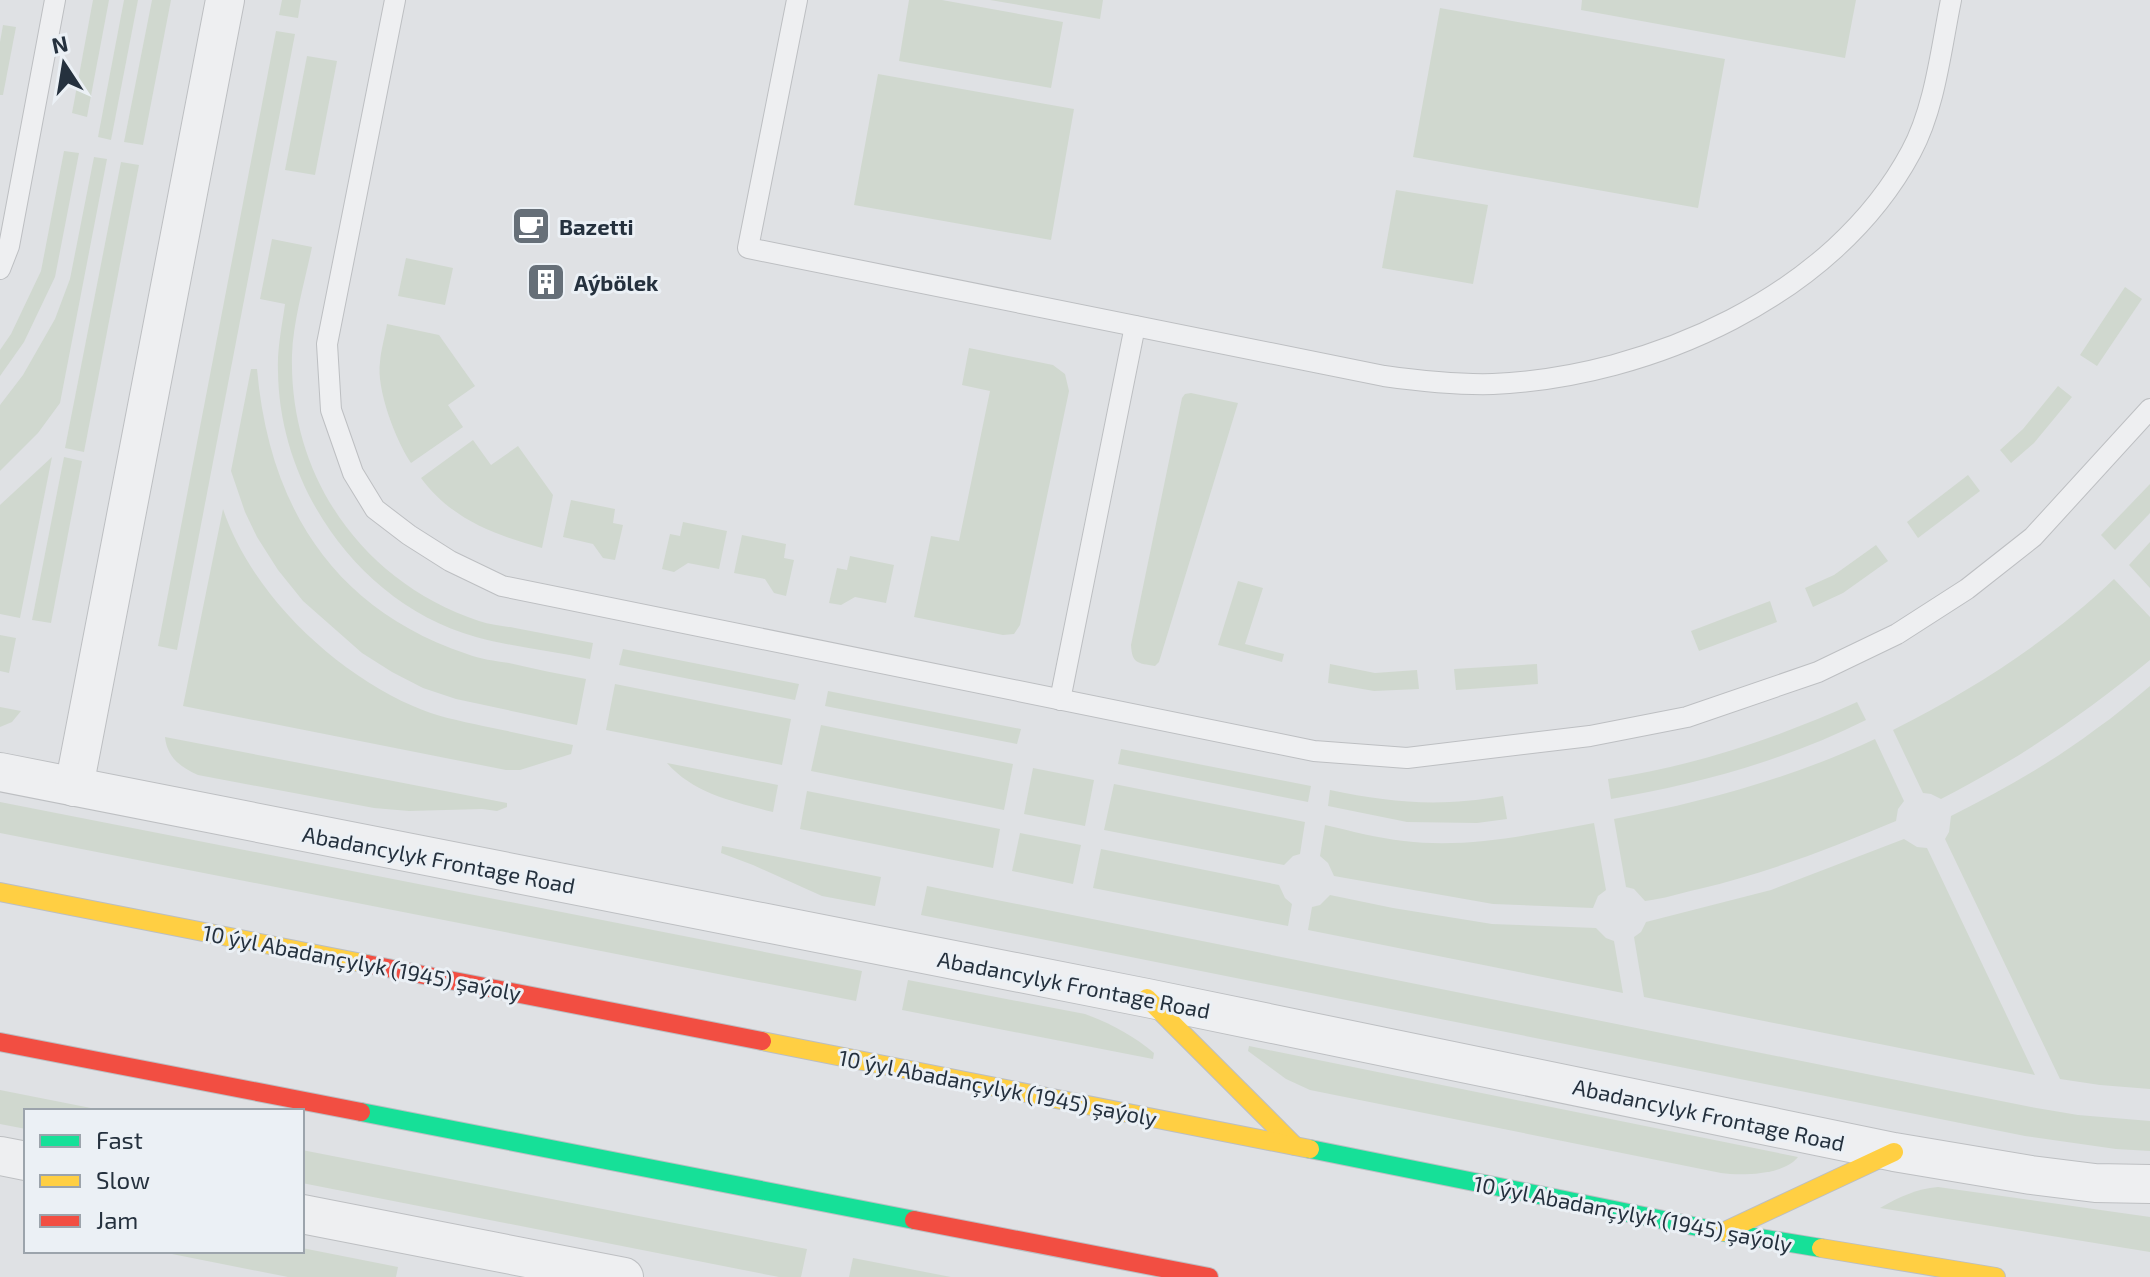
<svg xmlns="http://www.w3.org/2000/svg" width="2150" height="1277" viewBox="0 0 2150 1277" font-family="'Exo 2',sans-serif">
	<style>
		.green { fill: #d0d8cf }
		.lines { fill: none; stroke-linecap: round; stroke-linejoin: round }
		.lane-casing { stroke: #bdbfc2; stroke-width: 22 }
		.street-casing { stroke: #bdbfc2; stroke-width: 40 }
		.fast-casing { stroke: #bbbec2; stroke-width: 20 }
		.slow-casing { stroke: #bbbec2; stroke-width: 20 }
		.jam-casing { stroke: #bbbec2; stroke-width: 20 }
		.lane { stroke: #eeeff1; stroke-width: 20 }
		.street { stroke: #eeeff1; stroke-width: 38 }
		.fast { stroke: #16e098; stroke-width: 18 }
		.slow { stroke: #ffcf43; stroke-width: 18 }
		.jam { stroke: #f24e42; stroke-width: 18 }
		.labels { text-anchor: middle; dominant-baseline: central; stroke-width: 6; stroke-linejoin: round; paint-order: stroke }
		.poi-label { font-size: 22px; font-weight: bold; fill: #25313e; stroke: #ebf0f5; text-anchor: start }
		.street-label { font-size: 22px; fill: #25313e; stroke: #ebf0f5 }
	</style>
	<rect width="100%" height="100%" fill="#dfe1e4"/>
	<g class="green">
		<polygon points="93,0 109,0 87,117 72,113"/>
		<polygon points="124,0 138,0 111,140 98,137"/>
		<polygon points="152,0 171,0 143,145 124,142"/>
		<polygon points="282,0 301,0 298,18 279,15"/>
		<polygon points="909,0 942,0 1063,22 1051,88 899,61"/>
		<polygon points="990,0 1103,0 1100,19"/>
		<polygon points="1582,0 1856,0 1845,58 1581,10"/>
		<polygon points="1440,8 1725,59 1698,208 1413,157"/>
		<polygon points="3,25 16,27 3,95 0,95 0,42"/>
		<polygon points="276,31 295,34 177,650 158,646"/>
		<polygon points="307,56 337,61 315,175 285,170"/>
		<polygon points="878,74 1074,109 1051,240 854,205"/>
		<polygon points="64,151 79,153 55,277 24,342 0,376 0,350 11,334 41,271"/>
		<polygon points="94,157 107,159 60,403 38,433 0,471 0,405 23,375 55,319 70,279"/>
		<polygon points="121,162 139,165 84,452 65,448"/>
		<polygon points="1396,190 1488,205 1473,284 1382,268"/>
		<path d="M272 239 312 247C305 281 293 321 292 355 289 478 363 582 479 621 491 625 504 626 515 628 541 633 567 638 593 643L590 659C553 651 513 647 476 637 361 605 279 489 278 371 277 349 282 326 285 304L260 299Z"/>
		<polygon points="406,258 453,268 445,305 398,296"/>
		<polygon points="2125,287 2142,299 2097,366 2080,355"/>
		<path d="M387 324 439 335 475 386 448 405 463 427 411 463C396 441 376 389 380 362 381 349 385 337 387 324Z"/>
		<polygon points="969,348 1053,365 1065,374 1069,391 1020,625 1014,634 1003,635 914,617 931,536 959,541 990,391 962,385"/>
		<path d="M251 369H257C269 506 333 609 467 654 480 659 495 661 509 663 534 669 560 674 586 679L577 725 456 699 423 688 392 672 362 653 303 601 278 570 257 537 245 512 231 471Z"/>
		<polygon points="2058,386 2072,397 2034,443 2011,463 2000,450 2023,429"/>
		<path d="M1191 393 1238 403 1159 662 1155 666C1138 663 1132 664 1131 645L1182 398 1185 394Z"/>
		<path d="M473 440 491 465 518 446 553 495 542 548C495 535 451 519 421 478Z"/>
		<polygon points="52,457 20,618 0,614 0,505"/>
		<polygon points="64,457 82,461 51,623 32,620"/>
		<polygon points="1968,475 1980,491 1918,538 1907,522"/>
		<polygon points="2150,484 2150,513 2115,550 2101,535"/>
		<polygon points="571,500 615,509 613,523 623,525 615,560 603,558 593,544 563,537"/>
		<path d="M223 509C251 593 333 671 413 706 435 716 460 721 483 726 513 732 543 739 573 745L571 754 520 770H506L183 706Z"/>
		<polygon points="683,522 727,531 719,569 688,563 674,572 662,569 670,534 680,536"/>
		<polygon points="742,535 786,544 784,558 794,560 786,596 774,593 765,579 734,573"/>
		<polygon points="2150,542 2150,588 2129,565"/>
		<polygon points="1876,545 1888,561 1843,593 1813,607 1805,588 1834,575"/>
		<polygon points="850,556 894,565 886,603 855,597 841,605 829,603 837,568 847,570"/>
		<path d="M2114 579 2150 617V660C2083 715 2019 759 1941 799L1931 794 1923 793 1893 730C1974 689 2048 642 2114 579Z"/>
		<polygon points="1238,581 1263,588 1245,644 1284,654 1282,662 1218,645"/>
		<polygon points="1770,601 1777,622 1699,651 1691,631"/>
		<polygon points="0,635 16,638 9,673 0,671"/>
		<polygon points="623,649 799,684 795,700 619,665"/>
		<polygon points="1330,664 1375,673 1417,670 1419,689 1374,691 1328,683"/>
		<polygon points="1537,664 1538,684 1456,690 1454,669"/>
		<polygon points="615,684 791,719 782,765 606,730"/>
		<path d="M2150 686V1089L2100 1085 2060 1079 1945 839 1949 832 1951 816C2001 791 2051 763 2096 729 2115 716 2132 701 2150 686Z"/>
		<polygon points="828,691 1021,729 1017,744 825,706"/>
		<path d="M1857 702 1866 720C1786 760 1699 784 1611 799L1608 779C1695 766 1777 738 1857 702Z"/>
		<polygon points="0,707 21,711 12,722 0,727"/>
		<polygon points="821,725 1013,764 1004,810 811,771"/>
		<path d="M165 737 507 803V807L497 811 482 809 409 811 374 808 198 775C180 767 167 757 165 737Z"/>
		<path d="M1875 739 1904 801 1898 809 1896 821C1832 848 1767 873 1699 889 1681 893 1663 899 1645 901L1634 889 1626 887 1614 819C1704 802 1792 778 1875 739Z"/>
		<polygon points="1121,749 1311,786 1308,802 1118,764"/>
		<path d="M667 763 778 785 773 812C735 802 694 794 667 763Z"/>
		<polygon points="1033,768 1094,780 1085,826 1024,814"/>
		<polygon points="1114,784 1305,822 1300,854 1293,856 1284,865 1104,830"/>
		<path d="M1330 790C1391 803 1441 807 1503 796L1507 819 1477 823 1407 822 1328 806Z"/>
		<polygon points="807,791 1000,829 993,868 800,829"/>
		<polygon points="0,802 862,971 856,1001 0,833"/>
		<path d="M1594 823 1606 890 1598 896 1593 908 1493 904 1334 876 1328 863 1320 856 1325 825C1351 831 1377 838 1404 841 1468 849 1532 834 1594 823Z"/>
		<polygon points="1020,833 1081,845 1073,884 1012,871"/>
		<polygon points="1904,839 1917,847 1927,848 2035,1075 1644,997 1634,937 1641,932 1646,922 1771,890"/>
		<polygon points="722,846 881,877 875,906 822,896 753,865 721,853"/>
		<polygon points="1101,849 1279,885 1285,898 1292,904 1288,926 1093,888"/>
		<polygon points="927,886 2031,1107 2078,1115 2150,1121 2150,1151 2116,1149 2025,1136 921,915"/>
		<polygon points="1330,895 1393,908 1492,924 1596,928 1606,938 1614,941 1623,993 1308,930 1312,907 1320,905"/>
		<path d="M908 980 1085 1014C1110 1023 1134 1036 1154 1053L1153 1059 902 1010Z"/>
		<path d="M1249 1046 1798 1157C1784 1175 1742 1176 1721 1173L1310 1090 1286 1079 1248 1051Z"/>
		<polygon points="0,1090 106,1111 26,1111 26,1129 0,1124"/>
		<polygon points="302,1150 807,1249 801,1277 779,1277 302,1183"/>
		<path d="M1938 1187 2150 1217V1252L1880 1208C1899 1197 1916 1189 1938 1187Z"/>
		<polygon points="302,1248 398,1267 396,1277 288,1277 157,1251 302,1251"/>
		<polygon points="853,1258 951,1277 849,1277"/>
	</g>
	<g class="lines">
		<defs>
			<g id="lane">
				<polyline points="395,0 327,344 331,410 353,473 375,509 409,535 450,561 502,586 1314,751 1407,758 1590,736 1687,717 1818,672 1897,634 1967,589 2033,537 2150,409"/>
				<path d="M797 0 748 248 1384 376C1420 381 1457 385 1493 384 1650 377 1834 296 1911 152 1935 108 1941 49 1951 0"/>
				<polyline points="0,269 9,246 55,0"/>
				<polyline points="1060,700 1135,326"/>
			</g>
			<g id="street">
				<polyline points="0,772 1147,998 1894,1152 2031,1175 2095,1183 2150,1184"/>
				<polyline points="74,787 225,0"/>
				<polyline points="0,1156 26,1161"/>
				<polyline points="302,1214 624,1277"/>
			</g>
			<g id="fast">
				<polyline points="361,1112 914,1220"/>
				<polyline points="1310,1149 1723,1232 1821,1248"/>
			</g>
			<g id="slow">
				<polyline points="0,892 367,964"/>
				<polyline points="1147,998 1295,1146"/>
				<polyline points="762,1041 1310,1149"/>
				<polyline points="1723,1232 1894,1152"/>
				<polyline points="1821,1248 1996,1277"/>
			</g>
			<g id="jam">
				<polyline points="367,964 762,1041"/>
				<polyline points="0,1042 361,1112"/>
				<polyline points="914,1220 1209,1277"/>
			</g>
		</defs>
		<use href="#lane" class="lane-casing"/>
		<use href="#street" class="street-casing"/>
		<use href="#fast" class="fast-casing"/>
		<use href="#slow" class="slow-casing"/>
		<use href="#jam" class="jam-casing"/>
		<use href="#lane" class="lane"/>
		<use href="#street" class="street"/>
		<use href="#fast" class="fast"/>
		<use href="#slow" class="slow"/>
		<use href="#jam" class="jam"/>
	</g>
	<defs>
		<symbol id="cafe-square" viewBox="-11 -11 22 22"><rect x="-9" y="-9" width="18" height="18" rx="4" fill="#666f78" stroke="#ebf0f5"/><path d="M-5.5-4.5H6V0H3Q3 3.5 0 3.5H-2.5Q-5.5 3.5-5.5 0ZM3-3.2v2h1.7v-2ZM-6 4.5H4V6H-6Z" fill="#fff"/></symbol>
		<symbol id="building-square" viewBox="-11 -11 22 22"><rect x="-9" y="-9" width="18" height="18" rx="4" fill="#666f78" stroke="#ebf0f5"/><path d="M-4-6H4V6H1V3H-1V6H-4ZM-2.5-4.3h1.7v1.8h-1.7ZM.8-4.3h1.7v1.8H.8ZM-2.5-1h1.7V.8h-1.7ZM.8-1h1.7V.8H.8Z" fill="#fff"/></symbol>
	</defs>
	<g fill-rule="evenodd">
		<use href="#cafe-square" x="509" y="204" width="44" height="44"/>
		<use href="#building-square" x="524" y="260" width="44" height="44"/>
	</g>
	<g class="labels">
		<g class="poi-label">
			<text x="559" y="226">Bazetti</text>
			<text x="574" y="282">Aýbölek</text>
		</g>
		<g class="street-label">
			<text transform="translate(439 859) rotate(11)">Abadancylyk Frontage Road</text>
			<text transform="translate(362 962) rotate(11)">10 ýyl Abadançylyk (1945) şaýoly</text>
			<text transform="translate(1074 984) rotate(11)">Abadancylyk Frontage Road</text>
			<text transform="translate(998 1087) rotate(11)">10 ýyl Abadançylyk (1945) şaýoly</text>
			<text transform="translate(1709 1114) rotate(12)">Abadancylyk Frontage Road</text>
			<text transform="translate(1633 1213) rotate(11)">10 ýyl Abadançylyk (1945) şaýoly</text>
		</g>
	</g>
	<rect x="24" y="1109" width="280" height="144" fill="#ebf0f5" stroke="#9ca4ac" stroke-width="2"/>
	<rect x="40" y="1135" width="40" height="12" fill="#16e098" stroke="#9ca4ac" stroke-width="2"/>
	<text x="96" y="1149" font-size="24" fill="#25313e">Fast</text>
	<rect x="40" y="1175" width="40" height="12" fill="#ffcf43" stroke="#9ca4ac" stroke-width="2"/>
	<text x="96" y="1189" font-size="24" fill="#25313e">Slow</text>
	<rect x="40" y="1215" width="40" height="12" fill="#f24e42" stroke="#9ca4ac" stroke-width="2"/>
	<text x="96" y="1229" font-size="24" fill="#25313e">Jam</text>
	<g transform="translate(64 64) rotate(348)" stroke="#ebf0f5" stroke-width="6" paint-order="stroke">
	<path d="M0-6L14 30L0 20L-14 30Z" fill="#25313e"/>
	<text y="-12" font-size="22" font-weight="bold" text-anchor="middle" fill="#25313e">N</text>
	</g>
</svg>
